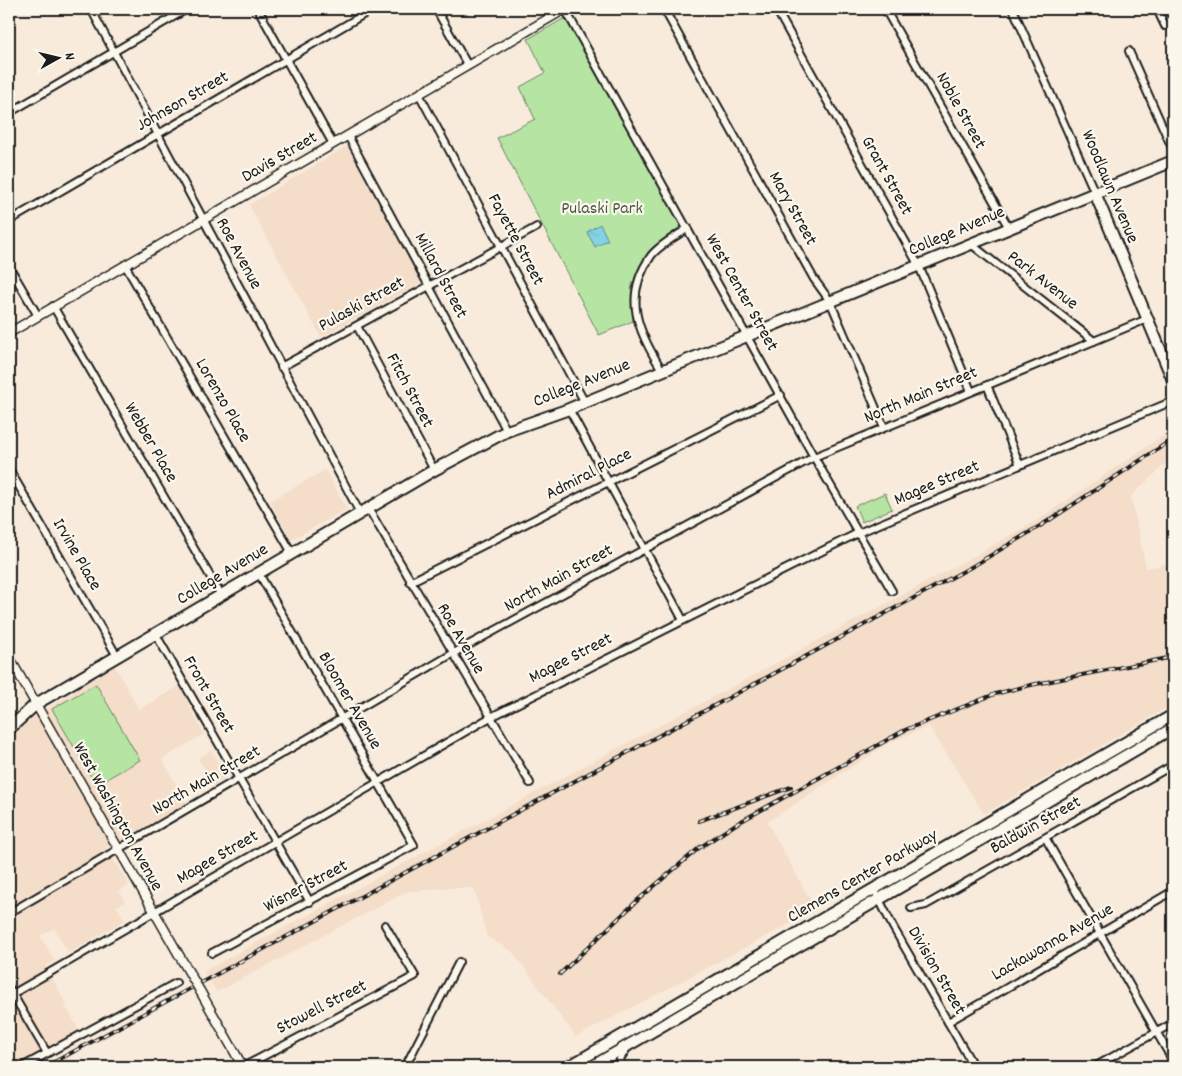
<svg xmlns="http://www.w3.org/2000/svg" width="1182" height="1076" viewBox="0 0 1182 1076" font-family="Dekko,sans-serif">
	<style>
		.built { fill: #f4ddc9 }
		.green { fill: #b6e5a3; stroke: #698060 }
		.water { fill: url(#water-ripples); stroke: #5b8994 }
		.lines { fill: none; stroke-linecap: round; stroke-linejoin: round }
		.minor-casing { stroke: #1c1c1c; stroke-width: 10 }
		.tertiary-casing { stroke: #1c1c1c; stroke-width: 11 }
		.primary-casing { stroke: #1c1c1c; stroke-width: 14 }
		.minor { stroke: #fbf7ec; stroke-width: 6 }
		.tertiary { stroke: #fbf7ec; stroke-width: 8 }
		.primary { stroke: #fbf7ec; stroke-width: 10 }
		.rail-casing { stroke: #1c1c1c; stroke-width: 4 }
		.rail { stroke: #fbf7ec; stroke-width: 2; stroke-dasharray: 5.5; stroke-linecap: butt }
		.tertiary-bridge-casing { stroke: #1c1c1c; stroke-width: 11; stroke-linecap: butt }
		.tertiary-bridge { stroke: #fbf7ec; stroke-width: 8 }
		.labels { text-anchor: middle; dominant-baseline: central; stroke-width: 4.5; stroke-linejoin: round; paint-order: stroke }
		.street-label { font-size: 18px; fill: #1c1c1c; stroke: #fbf7ec }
		.park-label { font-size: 18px; fill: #4a5844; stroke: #fbf7ec }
	</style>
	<defs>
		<pattern id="water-ripples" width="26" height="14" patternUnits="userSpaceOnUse" patternTransform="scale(1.25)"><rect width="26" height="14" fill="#85d2e4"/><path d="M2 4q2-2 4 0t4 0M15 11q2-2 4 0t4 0" fill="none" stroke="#72b4c3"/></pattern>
	</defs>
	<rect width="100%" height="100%" fill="#f8ebdc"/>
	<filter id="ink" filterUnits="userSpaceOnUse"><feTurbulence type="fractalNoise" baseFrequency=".02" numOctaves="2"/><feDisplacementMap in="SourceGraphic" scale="10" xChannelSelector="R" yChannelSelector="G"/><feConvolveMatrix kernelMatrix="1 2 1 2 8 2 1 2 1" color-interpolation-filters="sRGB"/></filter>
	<g filter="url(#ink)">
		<g class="built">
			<polygon points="347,146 421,283 321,337 249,205"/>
			<polygon points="1173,429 1173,457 1131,496 1146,568 1173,563 1173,704 984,814 929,726 887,744 767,822 816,910 576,1037 512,951 487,937 474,888 444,888 406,892 217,992 204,971 969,559 1039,519"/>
			<polygon points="325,470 347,509 291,540 270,501"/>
			<polygon points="115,666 139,710 179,686 204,734 162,759 187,804 106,848 129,885 119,891 125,902 116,906 125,920 69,953 54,928 40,936 55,961 45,966 67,1004 65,1006 81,1033 18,1067 9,1067 9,739 34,717"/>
			<polygon points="211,750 227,777 214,785 198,758"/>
		</g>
		<g class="green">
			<polygon points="565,18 681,226 650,250 632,285 633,321 599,335 497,138 535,119 520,87 545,73 528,39"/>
			<polygon points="885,493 892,509 862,522 855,506"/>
			<polygon points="96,684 140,760 96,785 52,709"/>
		</g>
		<polygon class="water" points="600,224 608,240 595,247 587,232"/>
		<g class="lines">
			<defs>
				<g id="minor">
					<polyline points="91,9 360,513"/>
					<polyline points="258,9 333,144"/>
					<polyline points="436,9 468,66"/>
					<polyline points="565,9 814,457 892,591"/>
					<polyline points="664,9 814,279 830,301 884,427"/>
					<polyline points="776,9 919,266 971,391"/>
					<polyline points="885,9 1009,228"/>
					<polyline points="1013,9 1095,193"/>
					<polyline points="1157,9 1165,26 1173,26"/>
					<polyline points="1129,51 1173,150"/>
					<polyline points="419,94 584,401"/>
					<polyline points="9,113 187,9"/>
					<polyline points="348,136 507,431"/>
					<polyline points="9,221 373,9"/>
					<polyline points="971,244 1094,341"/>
					<polyline points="125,265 292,553"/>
					<polyline points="9,266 38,316"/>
					<polyline points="53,306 221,595"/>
					<polyline points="357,326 434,470"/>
					<polyline points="281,367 537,227"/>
					<path d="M662 370C638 332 622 297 651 256 659 245 677 236 688 228"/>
					<polyline points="987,385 1020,465"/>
					<polyline points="569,409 683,620"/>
					<polyline points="9,469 117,656"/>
					<polyline points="368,508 530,783"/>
					<polyline points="410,582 781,395"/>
					<polyline points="155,633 310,902"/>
					<polyline points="1046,839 1173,1061"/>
					<polyline points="874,889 893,927 974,1067"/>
					<polyline points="911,908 926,905 1173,765"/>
					<polyline points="9,913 452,654 814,457 1147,319"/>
					<polyline points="212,953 414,845 258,572"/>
					<polyline points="9,988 47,1053"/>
					<polyline points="9,996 489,718 858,533 1173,401"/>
					<polyline points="948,1022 1173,891"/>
					<polyline points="22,1067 176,983"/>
					<polyline points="243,1067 415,976 385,925"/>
					<polyline points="405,1067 459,962"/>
					<polyline points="620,1067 620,1059 627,1048"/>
					<polyline points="1094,1067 1173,1023"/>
				</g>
				<g id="tertiary">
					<polyline points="9,333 565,9"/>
					<polyline points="9,657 183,962"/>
					<polyline points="200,991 243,1067"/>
				</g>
				<g id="primary">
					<polyline points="1095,193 1173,380"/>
					<polyline points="9,729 36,704 434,470 507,431 569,409 1173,161"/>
					<polyline points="568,1067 1173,715"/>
					<polyline points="591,1067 1173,728"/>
				</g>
			</defs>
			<use href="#minor" class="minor-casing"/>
			<use href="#tertiary" class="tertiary-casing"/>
			<use href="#primary" class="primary-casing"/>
			<use href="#minor" class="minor"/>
			<use href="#tertiary" class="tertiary"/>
			<use href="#primary" class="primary"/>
			<defs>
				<g id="rail">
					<polyline points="699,821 791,787"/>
					<polyline points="560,974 639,899 699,848 736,824 905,730 995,694 1031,685 1173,657"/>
					<polyline points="45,1067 973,566 1045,523 1173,439"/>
				</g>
			</defs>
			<use href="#rail" class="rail-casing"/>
			<use href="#rail" class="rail"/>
			<defs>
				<polyline id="tertiary-bridge" points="183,962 200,991"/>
			</defs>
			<use href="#tertiary-bridge" class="tertiary-bridge-casing"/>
			<use href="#tertiary-bridge" class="tertiary-bridge"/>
		</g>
	</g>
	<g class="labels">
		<g class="street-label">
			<text transform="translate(183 102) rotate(-30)">Johnson Street</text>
			<text transform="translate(960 111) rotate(61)">Noble Street</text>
			<text transform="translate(280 158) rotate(-30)">Davis Street</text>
			<text transform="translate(886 176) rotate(61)">Grant Street</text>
			<text transform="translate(1109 187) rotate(67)">Woodlawn Avenue</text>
			<text transform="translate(792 209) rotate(61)">Mary Street</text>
			<text transform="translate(957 232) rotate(-23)">College Avenue</text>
			<text transform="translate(515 240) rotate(62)">Fayette Street</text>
			<text transform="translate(238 254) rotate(62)">Roe Avenue</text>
			<text transform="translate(440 276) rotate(62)">Millard Street</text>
			<text transform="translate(1042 281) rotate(38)">Park Avenue</text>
			<text transform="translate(741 293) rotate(61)">West Center Street</text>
			<text transform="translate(362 305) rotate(-29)">Pulaski Street</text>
			<text transform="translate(582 384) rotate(-22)">College Avenue</text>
			<text transform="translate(409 391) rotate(62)">Fitch Street</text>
			<text transform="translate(921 396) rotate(-23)">North Main Street</text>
			<text transform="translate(222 401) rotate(60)">Lorenzo Place</text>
			<text transform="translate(150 443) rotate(60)">Webber Place</text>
			<text transform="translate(589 475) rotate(-27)">Admiral Place</text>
			<text transform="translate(937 484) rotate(-23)">Magee Street</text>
			<text transform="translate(76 555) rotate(60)">Irvine Place</text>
			<text transform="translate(223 575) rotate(-31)">College Avenue</text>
			<text transform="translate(559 579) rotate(-29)">North Main Street</text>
			<text transform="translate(460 639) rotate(60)">Roe Avenue</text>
			<text transform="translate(571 659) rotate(-27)">Magee Street</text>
			<text transform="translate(208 695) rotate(60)">Front Street</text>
			<text transform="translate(349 701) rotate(60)">Bloomer Avenue</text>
			<text transform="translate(207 781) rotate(-30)">North Main Street</text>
			<text transform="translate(117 817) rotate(61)">West Washington Avenue</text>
			<text transform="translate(1036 826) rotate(-29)">Baldwin Street</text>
			<text transform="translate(218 858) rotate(-30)">Magee Street</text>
			<text transform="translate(863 877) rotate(-30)">Clemens Center Parkway</text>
			<text transform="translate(306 887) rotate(-28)">Wisner Street</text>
			<text transform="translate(1053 943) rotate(-30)">Lackawanna Avenue</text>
			<text transform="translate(936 971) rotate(60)">Division Street</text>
			<text transform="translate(322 1008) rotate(-27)">Stowell Street</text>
		</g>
		<g class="park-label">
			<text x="602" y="209">Pulaski Park</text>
		</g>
	</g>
	<rect width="1182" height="1076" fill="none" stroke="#fbf7ec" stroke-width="30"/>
	<rect x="15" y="15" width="1152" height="1046" fill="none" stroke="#1c1c1c" stroke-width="2" filter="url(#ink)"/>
	<g transform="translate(58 58) rotate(82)" stroke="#fbf7ec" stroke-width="4" paint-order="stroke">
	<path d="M0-4L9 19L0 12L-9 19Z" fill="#1c1c1c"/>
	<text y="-8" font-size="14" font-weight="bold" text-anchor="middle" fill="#1c1c1c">N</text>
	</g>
</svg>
